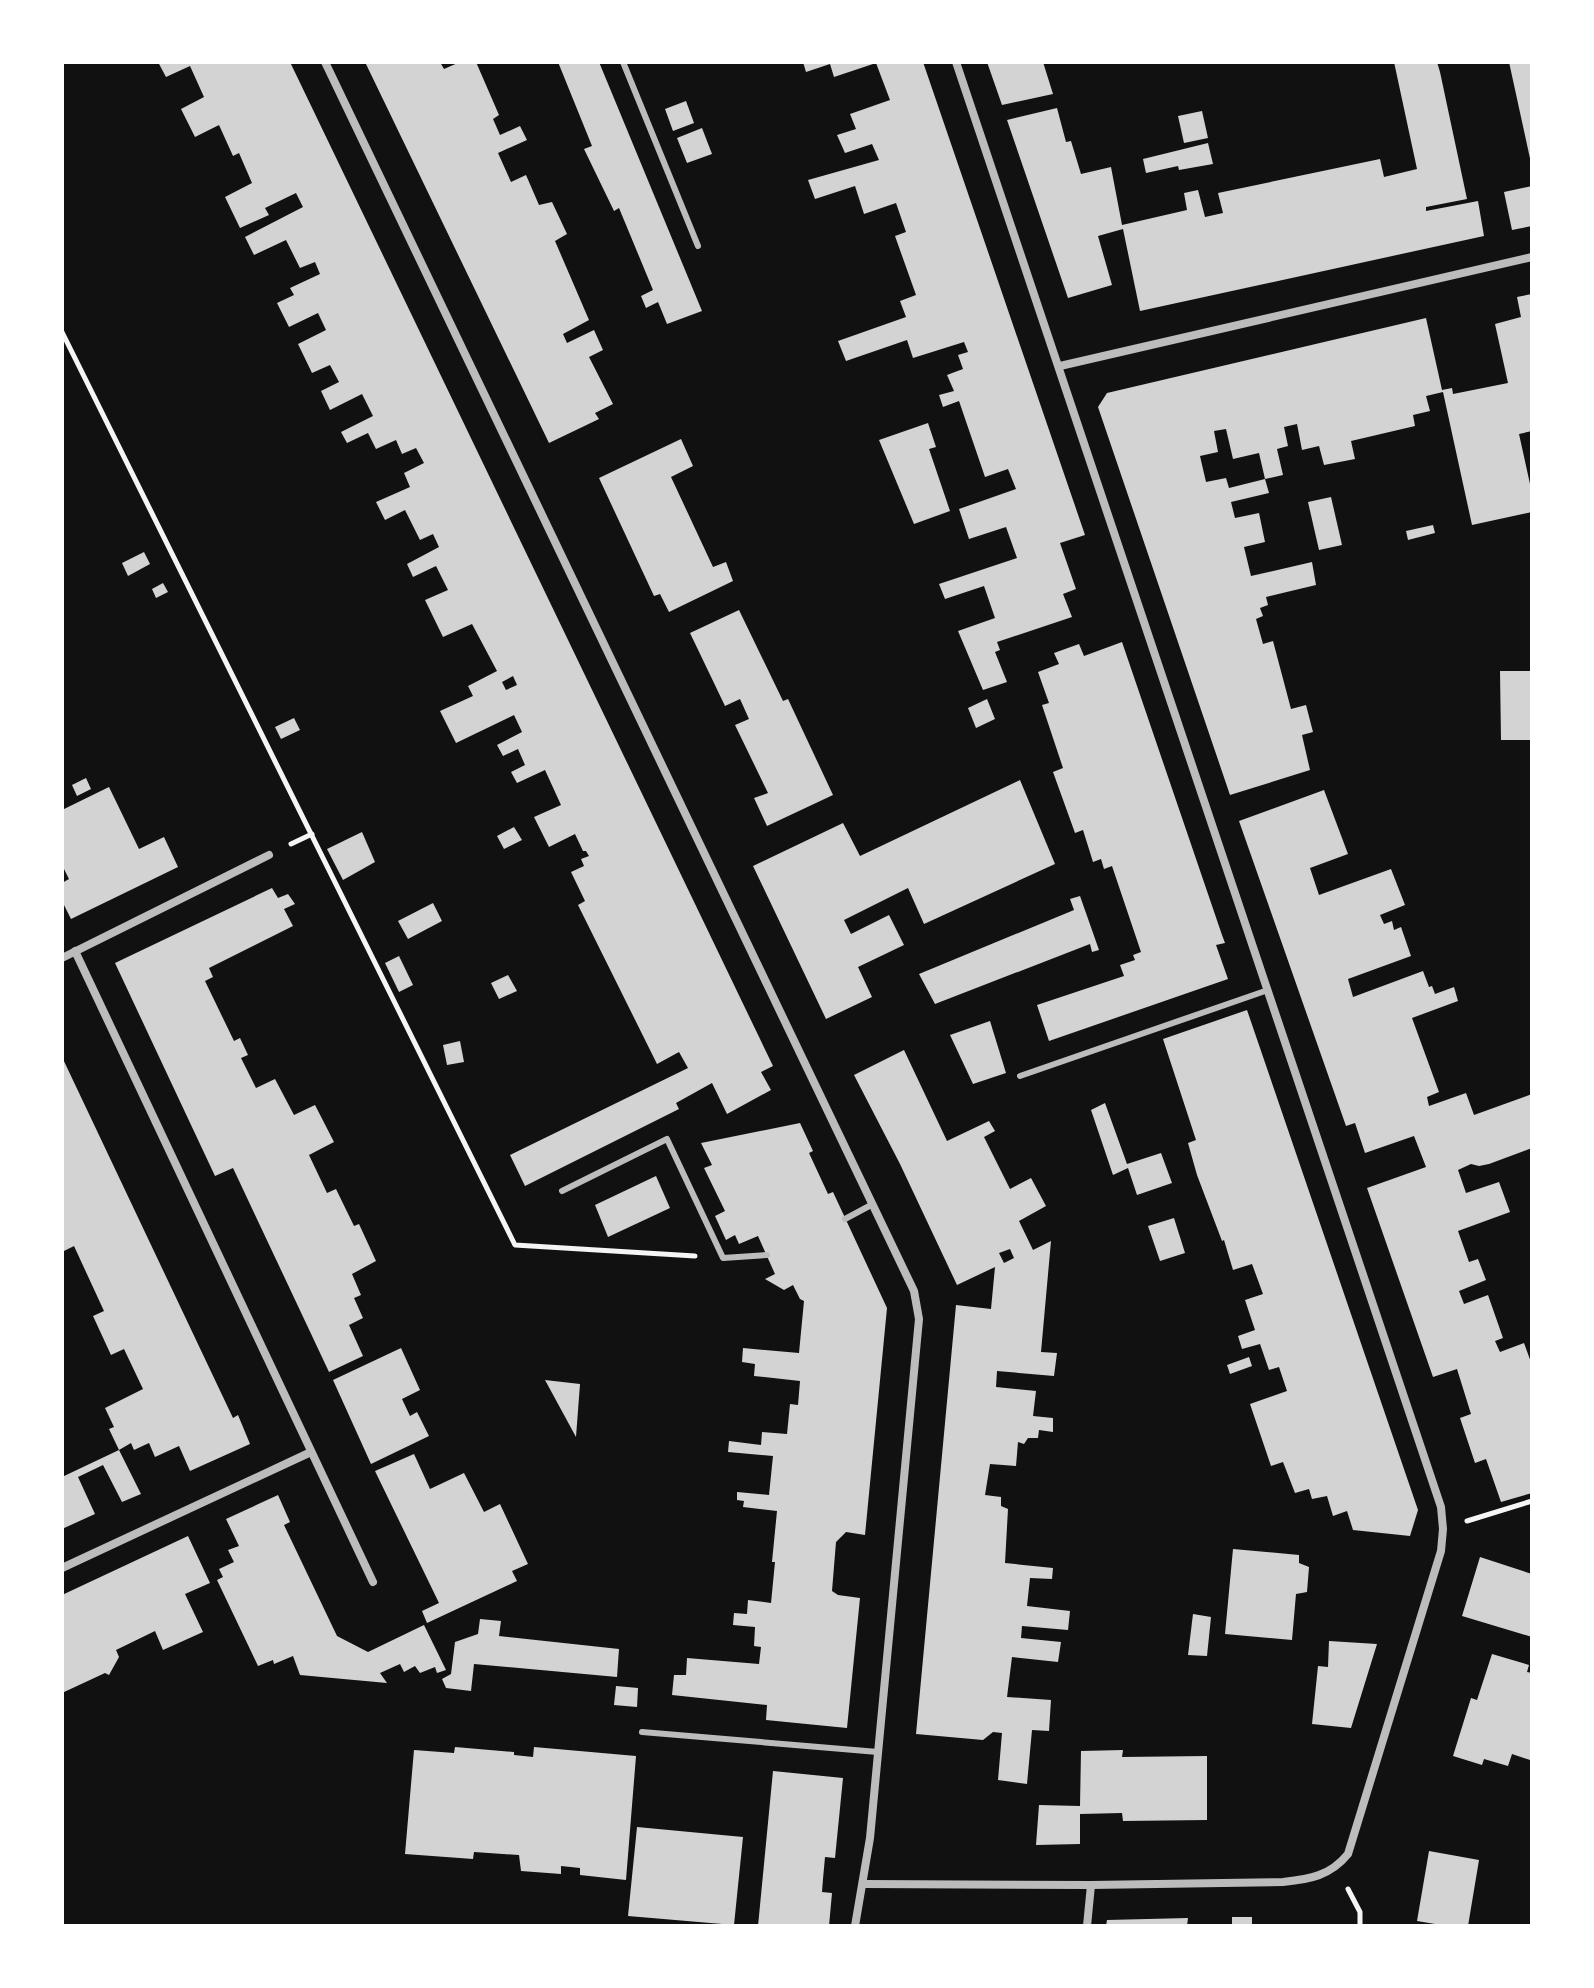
<svg xmlns="http://www.w3.org/2000/svg" width="1594" height="1988" viewBox="0 0 1594 1988" font-family="'Alegreya Sans',sans-serif">
	<style>
		.building { fill: #d3d3d3; fill-rule: evenodd }
		.lines { fill: none; stroke-linecap: round; stroke-linejoin: round }
		.path { stroke: #f5f5f5; stroke-width: 5 }
		.service { stroke: #bcbcbc; stroke-width: 6 }
		.minor { stroke: #bcbcbc; stroke-width: 8 }
	</style>
	<rect width="100%" height="100%" fill="#111"/>
	<g class="building">
		<path d="M158 62H290L773 1066 761 1072 771 1090 727 1114 712 1083 676 1103 679 1109 525 1186 510 1155 688 1068 679 1052 657 1064 578 905 585 901 571 872 584 866 581 859 589 856 586 851H583L575 834 549 847 534 817 561 805 545 770 517 783 511 772 525 765 518 749 503 756 497 745 522 732 514 715 456 743 440 711 473 696 468 686 497 671 472 624 443 637 425 600 448 590 436 566 413 577 407 564 439 547 433 534 420 540 405 510 385 520 376 502 410 487 404 473 424 463 416 448 402 454 396 440 376 449 368 433 347 443 341 432 373 416 362 394 330 410 321 391 339 382 330 365 312 373 298 344 326 330 318 313 289 327 277 303 294 295 290 288 320 274 315 262 300 268 286 240 254 255 245 237 303 207 296 193 265 208 269 215 240 228 225 197 252 183 239 153 233 156 219 125 195 137 181 109 204 97 190 66 166 77ZM513 676 517 685 506 690 502 682Z"/>
		<polygon points="365,62 440,62 444,69 460,62 476,62 499,115 493,119 500,135 520,126 527,140 498,153 511,182 526,175 539,205 552,202 567,234 555,241 589,320 563,334 567,343 594,330 603,350 589,357 613,404 595,413 599,419 549,443"/>
		<polygon points="558,62 599,62 702,311 667,324 658,302 646,308 641,296 653,290 619,208 614,211 584,149 592,146"/>
		<polygon points="803,62 923,62 1085,535 1060,543 1076,589 1063,594 1072,617 997,642 1000,650 995,652 1007,682 983,690 958,631 995,618 984,586 945,599 939,584 1017,558 1006,527 969,539 959,509 1016,489 1008,469 985,477 959,401 943,407 939,395 954,391 947,375 963,369 958,355 968,352 964,342 913,358 907,340 846,361 838,341 906,317 900,301 916,295 895,236 906,232 896,203 864,214 855,186 815,199 808,180 879,160 872,144 845,153 837,135 856,129 850,114 890,100 876,63 834,77 830,64 806,72"/>
		<polygon points="987,62 1043,62 1053,94 1002,105"/>
		<polygon points="1394,62 1437,62 1440,72 1467,199 1426,207 1426,211 1478,201 1484,236 1140,311 1123,229 1098,236 1112,285 1068,298 1007,120 1057,108 1066,142 1071,141 1081,174 1111,167 1122,225 1187,210 1184,193 1198,190 1205,217 1223,213 1218,193 1380,159 1384,177 1417,169"/>
		<polygon points="1509,62 1532,62 1532,162 1531,163"/>
		<polygon points="686,101 694,123 673,131 665,109"/>
		<polygon points="1202,111 1208,138 1184,143 1178,116"/>
		<polygon points="702,128 712,154 687,163 677,138"/>
		<polygon points="1208,143 1213,164 1179,170 1178,166 1146,173 1143,159"/>
		<polygon points="1532,186 1532,226 1512,230 1504,192"/>
		<polygon points="1532,294 1532,431 1519,434 1530,484 1532,484 1532,512 1472,525 1443,392 1426,396 1430,411 1413,415 1415,426 1351,441 1355,459 1324,465 1319,446 1302,450 1297,424 1284,427 1288,446 1277,449 1283,475 1265,479 1259,453 1233,459 1226,429 1214,431 1218,452 1200,456 1206,482 1226,478 1229,488 1265,479 1269,493 1231,502 1235,518 1259,513 1265,542 1244,547 1251,576 1312,562 1316,585 1266,597 1268,605 1260,608 1263,616 1256,619 1263,644 1273,641 1291,709 1306,705 1313,732 1302,735 1310,770 1230,795 1098,407 1107,393 1426,318 1442,390 1452,388 1453,394 1508,383 1495,324 1521,317 1517,297"/>
		<polygon points="928,423 936,447 929,449 950,511 914,524 879,440"/>
		<polygon points="681,439 693,466 671,477 713,567 726,562 733,581 669,612 660,594 654,596 599,478"/>
		<polygon points="1331,497 1342,545 1319,550 1308,502"/>
		<polygon points="1433,525 1435,533 1408,540 1406,531"/>
		<polygon points="144,552 150,564 128,576 122,563"/>
		<polygon points="163,583 168,592 156,598 152,589"/>
		<polygon points="739,610 783,701 788,699 833,795 767,826 754,798 768,793 735,725 749,719 740,699 725,706 690,633"/>
		<polygon points="1122,642 1222,935 1225,943 1216,945 1228,979 1049,1041 1037,1005 1124,976 1120,965 1135,960 1133,955 1141,952 1112,866 1104,869 1101,859 1093,862 1083,830 1075,833 1053,772 1063,768 1042,705 1049,703 1038,672 1059,664 1054,653 1079,644 1084,656"/>
		<polygon points="1500,671 1532,671 1532,740 1501,740"/>
		<polygon points="987,699 995,719 976,728 968,708"/>
		<polygon points="294,718 300,730 281,739 275,727"/>
		<polygon points="86,778 91,789 77,796 72,785"/>
		<polygon points="1020,780 1055,864 924,924 908,888 844,920 851,934 889,915 904,945 858,967 872,997 826,1019 753,866 843,823 860,856"/>
		<polygon points="109,787 139,849 164,837 178,867 71,919 62,901 62,883 69,879 62,865 62,810"/>
		<polygon points="1324,790 1348,854 1310,868 1319,895 1391,869 1405,905 1380,915 1384,924 1392,921 1394,930 1401,927 1411,956 1348,979 1353,997 1423,971 1429,987 1432,986 1435,994 1454,987 1458,1001 1412,1018 1439,1092 1427,1097 1429,1106 1466,1093 1474,1115 1532,1094 1532,1148 1489,1164 1479,1166 1471,1164 1458,1170 1466,1193 1499,1182 1510,1212 1458,1231 1469,1262 1478,1259 1486,1280 1459,1291 1464,1304 1488,1295 1503,1338 1495,1341 1500,1352 1524,1343 1532,1365 1532,1493 1501,1502 1486,1459 1475,1463 1460,1418 1471,1414 1457,1369 1433,1377 1367,1188 1426,1167 1414,1136 1365,1153 1355,1123 1346,1126 1239,821"/>
		<polygon points="514,827 522,840 504,849 497,836"/>
		<polygon points="362,832 375,862 343,880 327,849"/>
		<polygon points="272,888 278,898 288,894 295,904 284,909 293,926 209,968 213,977 205,981 234,1041 240,1038 248,1055 241,1058 256,1088 275,1079 294,1115 315,1105 334,1142 309,1155 327,1193 336,1189 354,1226 359,1224 376,1261 352,1274 361,1295 354,1298 363,1318 349,1325 363,1356 329,1372 233,1168 215,1176 115,963"/>
		<polygon points="1080,896 1099,950 1092,952 1090,944 935,1004 919,974 1074,910 1070,899"/>
		<polygon points="433,903 442,921 408,939 398,921"/>
		<polygon points="399,956 413,985 399,992 385,963"/>
		<polygon points="508,975 517,991 499,999 491,983"/>
		<polygon points="1247,1010 1418,1510 1410,1536 1353,1530 1347,1511 1333,1516 1327,1496 1312,1499 1309,1489 1295,1493 1283,1462 1271,1466 1250,1404 1287,1391 1279,1367 1269,1370 1260,1344 1242,1349 1238,1336 1255,1330 1245,1300 1263,1294 1252,1264 1233,1270 1224,1240 1222,1241 1197,1175 1188,1143 1196,1140 1163,1039"/>
		<polygon points="990,1021 1006,1073 973,1084 950,1035"/>
		<polygon points="460,1041 464,1062 447,1065 443,1045"/>
		<path d="M904 1050 947 1141 989 1121 995 1131 984 1137 1010 1189 1031 1178 1046 1206 1019 1221 1033 1250 1051 1241 1041 1352 1057 1353 1054 1376 997 1371 996 1387 1036 1391 1033 1416 1053 1418V1432L1039 1430 1038 1438H1028L1024 1444 1018 1442 1016 1466 990 1464 985 1495 1001 1497V1506L1008 1509 1005 1563 1053 1568 1052 1579 1030 1578 1027 1606 1070 1611 1068 1630 1022 1626 1021 1638 1061 1642 1058 1662 1012 1657 1007 1697 1051 1700 1049 1731 1032 1730 1027 1784 998 1780 1002 1733 993 1732 983 1740 916 1734 956 1305 991 1309 995 1267 957 1285 900 1164 854 1075ZM1010 1249 1014 1258 1004 1263 999 1253Z"/>
		<polygon points="62,1057 233,1418 238,1415 250,1444 190,1471 179,1446 155,1457 149,1443 134,1450 131,1443 119,1450 109,1429 114,1427 105,1408 143,1389 124,1349 111,1355 93,1316 104,1311 74,1246 62,1252"/>
		<polygon points="1105,1103 1127,1164 1161,1153 1172,1183 1137,1195 1128,1168 1113,1175 1091,1110"/>
		<polygon points="800,1123 813,1151 809,1153 828,1194 833,1192 887,1308 865,1535 846,1532 836,1542 832,1591 838,1595 860,1598 847,1728 766,1720 767,1705 672,1695 674,1675 686,1675 687,1658 759,1664 761,1647 754,1646 755,1627 733,1625 734,1613 747,1614 748,1600 771,1603 775,1562 772,1562 777,1511 743,1507 744,1501 737,1500 737,1492 769,1495 773,1456 728,1452 729,1441 761,1445 762,1432 787,1434 790,1404 798,1405 800,1381 754,1376 755,1364 742,1362 743,1348 799,1353 804,1301 800,1299 793,1285 784,1290 765,1279 775,1274 758,1236 739,1244 735,1235 726,1240 715,1216 725,1211 704,1168 712,1165 701,1143"/>
		<polygon points="656,1176 670,1208 608,1237 595,1205"/>
		<polygon points="1174,1218 1185,1253 1160,1261 1148,1226"/>
		<polygon points="401,1348 420,1390 402,1399 410,1416 417,1412 429,1436 371,1464 333,1380"/>
		<polygon points="1249,1357 1252,1366 1230,1374 1227,1365"/>
		<polygon points="545,1380 580,1384 576,1437"/>
		<polygon points="119,1450 141,1494 122,1502 103,1465 78,1477 95,1514 62,1529 62,1477"/>
		<polygon points="414,1454 430,1489 464,1473 484,1512 500,1504 528,1564 512,1571 517,1581 427,1623 422,1611 439,1603 375,1471"/>
		<polygon points="278,1495 290,1522 284,1525 337,1636 368,1652 424,1625 446,1670 437,1673 435,1667 420,1673 415,1666 404,1672 400,1664 380,1673 387,1683 300,1675 293,1656 274,1664 273,1660 258,1666 217,1580 223,1577 219,1569 234,1562 228,1550 239,1546 226,1519"/>
		<polygon points="188,1536 210,1583 185,1594 203,1632 163,1650 155,1631 116,1650 119,1657 109,1675 105,1673 62,1693 62,1595"/>
		<polygon points="1233,1549 1299,1555 1299,1563 1309,1567 1307,1592 1296,1594 1292,1640 1225,1634"/>
		<polygon points="1480,1557 1532,1574 1530,1582 1532,1583 1532,1637 1462,1616"/>
		<polygon points="1193,1614 1211,1617 1207,1656 1188,1655"/>
		<polygon points="480,1619 501,1621 499,1636 619,1649 617,1677 474,1664 471,1691 446,1688 442,1679 451,1674 455,1642 478,1634"/>
		<polygon points="1329,1641 1377,1644 1351,1728 1312,1724 1318,1666 1328,1667"/>
		<polygon points="1492,1654 1529,1665 1527,1672 1532,1673 1532,1753 1530,1760 1512,1754 1508,1766 1484,1759 1482,1765 1453,1756 1471,1698 1477,1700"/>
		<polygon points="616,1686 638,1688 637,1707 614,1705"/>
		<polygon points="455,1747 514,1752 514,1755 533,1757 534,1747 636,1756 626,1880 580,1875 580,1868 561,1866 561,1874 521,1871 519,1855 474,1852 473,1859 405,1854 414,1750 454,1753"/>
		<polygon points="1123,1750 1122,1757 1207,1756 1207,1820 1123,1821 1122,1813 1080,1814 1080,1844 1036,1845 1039,1805 1080,1806 1081,1751"/>
		<polygon points="773,1771 843,1778 835,1858 825,1857 823,1879 822,1892 832,1893 829,1926 758,1926"/>
		<polygon points="637,1827 743,1837 734,1925 628,1916"/>
		<polygon points="1429,1851 1479,1860 1468,1926 1447,1926 1417,1921"/>
		<rect x="1232" y="1917" width="20" height="9"/>
		<polygon points="1188,1918 1187,1926 1106,1926 1107,1920"/>
	</g>
	<g class="lines">
		<g class="path">
			<polyline points="62,332 515,1245 695,1256"/>
			<polyline points="291,844 312,834"/>
			<polyline points="1467,1521 1532,1501"/>
			<polyline points="1348,1889 1360,1912 1360,1926"/>
		</g>
		<g class="service">
			<polyline points="623,62 698,246"/>
			<polyline points="1020,1076 1268,990"/>
			<polyline points="562,1191 667,1139 723,1258 767,1255"/>
			<polyline points="845,1219 873,1204"/>
			<polyline points="642,1732 878,1752"/>
		</g>
		<g class="minor">
			<polyline points="325,62 914,1291 919,1319 870,1838 855,1926"/>
			<polyline points="1060,366 1532,257"/>
			<polyline points="75,951 373,1582"/>
			<polyline points="62,958 269,855"/>
			<polyline points="62,1568 311,1452"/>
			<path d="M863 1884 1091 1885 1283 1882C1310 1879 1330 1876 1348 1854L1441 1551 1443 1529 1441 1507 956 62"/>
			<polyline points="1087,1926 1091,1885"/>
		</g>
	</g>
	<rect width="1594" height="1988" fill="none" stroke="#ffffff" stroke-width="128"/>
</svg>
